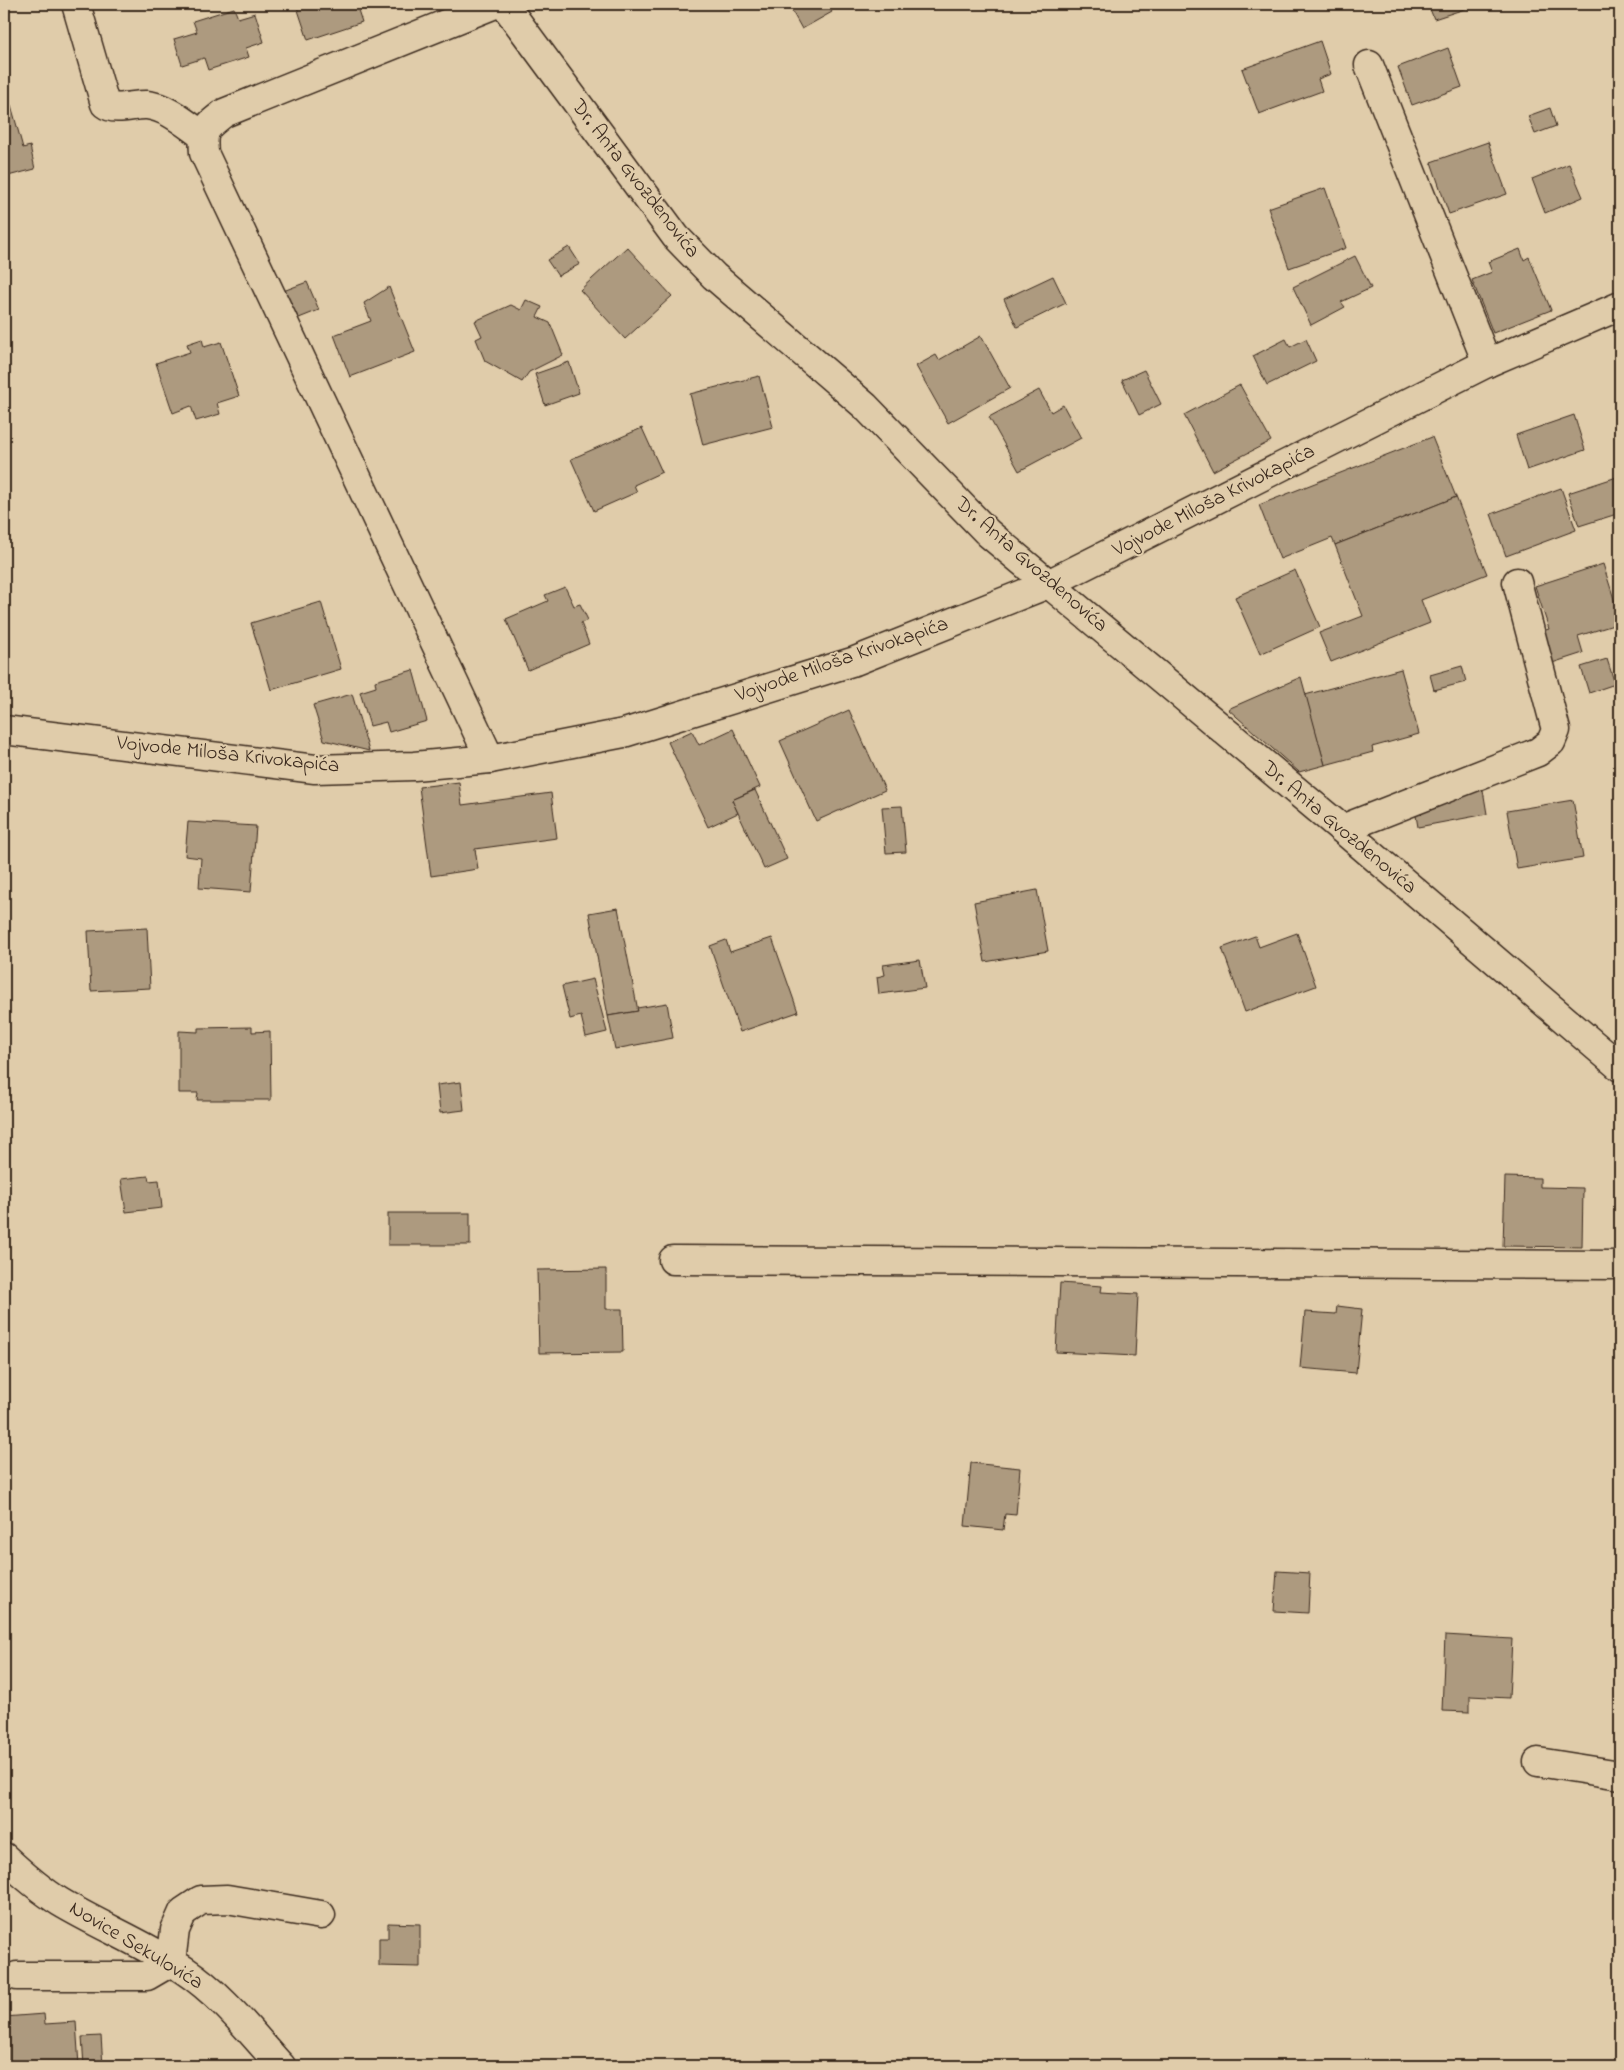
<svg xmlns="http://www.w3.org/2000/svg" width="1624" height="2070" viewBox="0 0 1624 2070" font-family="'Indie Flower',sans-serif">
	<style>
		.building { fill: #ad9a7f; stroke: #3b2a1e }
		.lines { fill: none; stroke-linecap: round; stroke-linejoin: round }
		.minor-casing { stroke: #3b2a1e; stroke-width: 31 }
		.minor { stroke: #e0ccaa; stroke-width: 28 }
		.labels { text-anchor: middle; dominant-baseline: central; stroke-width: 4; stroke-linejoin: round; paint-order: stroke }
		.street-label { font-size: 21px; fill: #3b2a1e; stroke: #e0ccaa }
	</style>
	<rect width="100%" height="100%" fill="#e0ccaa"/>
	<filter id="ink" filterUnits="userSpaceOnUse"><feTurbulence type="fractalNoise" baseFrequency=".02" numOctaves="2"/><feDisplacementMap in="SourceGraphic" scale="10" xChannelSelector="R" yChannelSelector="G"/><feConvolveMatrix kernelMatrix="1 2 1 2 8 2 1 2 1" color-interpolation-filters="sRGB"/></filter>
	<g filter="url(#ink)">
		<g class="building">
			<polygon points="296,4 356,4 362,22 308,40"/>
			<polygon points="788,4 827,4 832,12 802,29"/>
			<polygon points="1428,4 1480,4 1434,19"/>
			<polygon points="234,8 238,18 255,13 264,42 246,48 249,57 208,70 204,58 182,65 174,39 197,32 193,21"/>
			<polygon points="1320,41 1331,74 1318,79 1322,91 1259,114 1242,69"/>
			<polygon points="1448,48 1462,87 1412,105 1398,67"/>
			<polygon points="11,105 23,148 30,146 35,169 4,177 4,107"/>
			<polygon points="1550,108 1556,126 1535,134 1528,116"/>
			<polygon points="1488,142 1507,194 1449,214 1431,162"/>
			<polygon points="1569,164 1583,197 1545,213 1532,179"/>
			<polygon points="1325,188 1346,248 1289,268 1268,208"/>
			<polygon points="569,247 580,264 558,276 547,260"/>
			<polygon points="627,247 672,296 625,339 580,290"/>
			<polygon points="1520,249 1524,260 1529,257 1551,310 1493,333 1472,280 1492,272 1488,262"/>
			<polygon points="1355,256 1371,288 1341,302 1345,307 1311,325 1293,287"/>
			<polygon points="1053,276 1066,303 1017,327 1004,299"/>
			<polygon points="307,282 319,310 289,322 278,293"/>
			<polygon points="389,287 415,352 350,377 334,335 371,321 364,303"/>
			<polygon points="526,300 542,307 537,317 550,323 563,355 529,372 522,382 485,361 476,339 482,336 475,321 511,305 521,310"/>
			<polygon points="981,336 1010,388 948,423 916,366 936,355 939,360"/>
			<polygon points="202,339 204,347 221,342 239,396 217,403 220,414 196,421 191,406 173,413 156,363 190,352 187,344"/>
			<polygon points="1286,339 1290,347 1306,339 1316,361 1267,385 1253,356"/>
			<polygon points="569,362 579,393 545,405 535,374"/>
			<polygon points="1144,370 1161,404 1139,415 1122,380"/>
			<polygon points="759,376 773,427 703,445 690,394"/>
			<polygon points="1240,385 1271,441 1213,471 1184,415"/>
			<polygon points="1039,390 1051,412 1063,405 1081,438 1019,471 989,417"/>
			<polygon points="1574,415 1585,450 1527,470 1516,435"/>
			<polygon points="642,428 662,472 634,485 637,492 594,511 571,459"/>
			<polygon points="1432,437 1456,497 1335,545 1332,538 1280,559 1259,505"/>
			<polygon points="1620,476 1620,513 1579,526 1568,493"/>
			<polygon points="1561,488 1576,530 1506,556 1491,514"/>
			<polygon points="1456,497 1487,574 1421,600 1430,623 1331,662 1319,633 1363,616 1335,545"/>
			<polygon points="1603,564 1620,618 1620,623 1578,636 1583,653 1549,664 1539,632 1549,629 1535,586"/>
			<polygon points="1295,570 1320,627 1260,654 1235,597"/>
			<polygon points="565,587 574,606 580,604 588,620 581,623 589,644 528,670 506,619 548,601 545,595"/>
			<polygon points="321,602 341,669 271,690 251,623"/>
			<polygon points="1607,659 1615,684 1589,693 1581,667"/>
			<polygon points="1462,666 1466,682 1434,690 1430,675"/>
			<polygon points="1401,669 1419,734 1372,747 1373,752 1325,765 1305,695"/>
			<polygon points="413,670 427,721 389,732 386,722 370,726 360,692 376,687 375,681"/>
			<polygon points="1301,677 1325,765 1299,772 1228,709"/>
			<polygon points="352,694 369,751 324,740 313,705"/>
			<polygon points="849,710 885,790 816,821 780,741"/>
			<polygon points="733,729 760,787 732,800 738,813 708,827 668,742 692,731 699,745"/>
			<polygon points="459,782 462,805 551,793 557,838 475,849 478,869 431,876 419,787"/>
			<polygon points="755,790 787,859 764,869 732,800"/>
			<polygon points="1483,790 1487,814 1418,827 1414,804"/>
			<polygon points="1573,800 1583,858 1517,869 1507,811"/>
			<polygon points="902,806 906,852 886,853 882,807"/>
			<polygon points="188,822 256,826 251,892 199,888 201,858 185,856"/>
			<polygon points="1037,890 1048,951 985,962 974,902"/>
			<polygon points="618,908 638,1011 608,1016 589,913"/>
			<polygon points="147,928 150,988 91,991 88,931"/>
			<polygon points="1297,933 1316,986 1245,1012 1222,948 1255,936 1259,947"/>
			<polygon points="772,938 798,1012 740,1032 710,946 726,940 730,952"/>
			<polygon points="920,960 925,988 879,994 877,977 885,975 883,965"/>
			<polygon points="593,979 607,1032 586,1037 581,1016 570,1019 562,986"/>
			<polygon points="667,1003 673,1038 615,1049 608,1016 638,1011 637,1008"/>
			<polygon points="252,1027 252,1032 270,1031 271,1100 197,1100 198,1093 179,1093 179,1031 198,1032 198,1028"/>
			<polygon points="461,1082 464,1110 440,1113 437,1085"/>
			<polygon points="148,1176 149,1181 159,1180 162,1208 126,1212 121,1179"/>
			<polygon points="1505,1177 1540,1178 1540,1187 1583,1188 1582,1247 1503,1246"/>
			<rect x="388" y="1213" width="82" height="32"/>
			<polygon points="606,1269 606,1309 622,1309 623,1352 539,1353 537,1270"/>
			<polygon points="1060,1283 1102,1286 1101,1292 1138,1294 1135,1356 1056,1352"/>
			<polygon points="1337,1306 1362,1309 1356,1373 1300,1368 1305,1312 1336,1314"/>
			<polygon points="971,1463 1020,1468 1016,1515 1005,1514 1003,1530 965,1526"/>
			<polygon points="1277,1571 1310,1573 1308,1613 1274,1611"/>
			<polygon points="1445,1635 1512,1639 1509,1698 1470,1696 1470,1712 1442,1711"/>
			<polygon points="388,1923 420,1924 420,1967 379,1966 379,1938 388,1938"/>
			<polygon points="44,2014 45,2024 76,2022 79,2066 4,2066 4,2017"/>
			<polygon points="101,2036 103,2066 84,2066 82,2037"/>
		</g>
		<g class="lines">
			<defs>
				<g id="minor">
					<path d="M76 4 105 104C115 112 135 104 147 105 167 107 186 124 202 135"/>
					<polyline points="504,4 676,237 714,276 865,406 988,533 1342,829 1620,1067"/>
					<polyline points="1369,65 1487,363"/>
					<polyline points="4,730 315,769 414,766 490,759 624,733 855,661 1048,584 1487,363 1620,306"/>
					<path d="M490 759 204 153C202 129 205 128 224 113L495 4"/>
					<polyline points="1342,829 1538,752 1551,742 1556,730 1517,582"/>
					<polyline points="673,1260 1620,1265"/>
					<polyline points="1538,1762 1620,1775"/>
					<path d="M4 1857C21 1873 39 1889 60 1902 100 1926 145 1944 184 1970 222 1995 251 2033 281 2066"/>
					<polyline points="17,1976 147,1976 171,1962 175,1930 183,1912 201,1900 227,1899 321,1915"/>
				</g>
			</defs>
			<use href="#minor" class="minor-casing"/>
			<use href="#minor" class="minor"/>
		</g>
	</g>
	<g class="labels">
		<g class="street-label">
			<text transform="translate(635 179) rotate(52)">Dr. Anta Gvozdenovića</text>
			<text transform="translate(1214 501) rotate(-27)">Vojvode Miloša Krivokapića</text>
			<text transform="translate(1031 565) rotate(41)">Dr. Anta Gvozdenovića</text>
			<text transform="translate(842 660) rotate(-19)">Vojvode Miloša Krivokapića</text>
			<text transform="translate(228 755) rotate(6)">Vojvode Miloša Krivokapića</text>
			<text transform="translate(1339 828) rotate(40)">Dr. Anta Gvozdenovića</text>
			<text transform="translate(136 1946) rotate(31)">Novice Sekulovića</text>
		</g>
	</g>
	<rect width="1624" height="2070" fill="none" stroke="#e0ccaa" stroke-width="20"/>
	<rect x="10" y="10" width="1604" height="2050" fill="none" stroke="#3b2a1e" stroke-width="2" filter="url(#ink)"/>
</svg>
